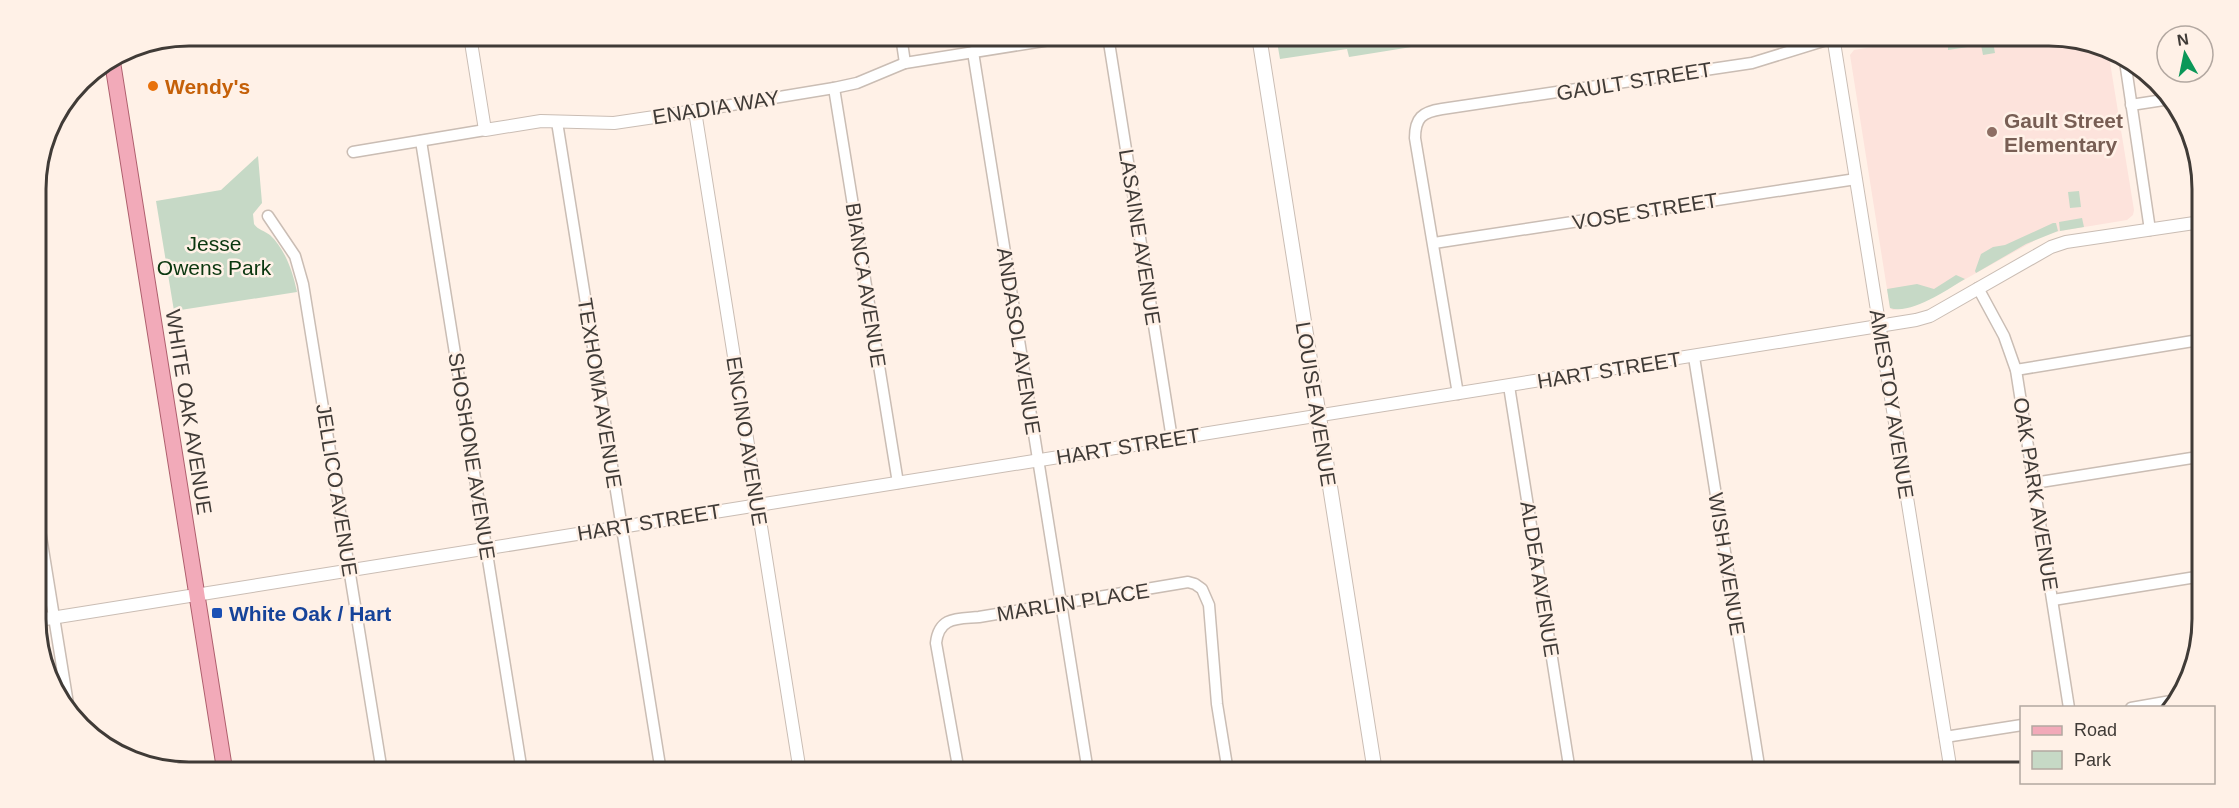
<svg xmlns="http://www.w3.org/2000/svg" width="2239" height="808" viewBox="0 0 2239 808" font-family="Arial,sans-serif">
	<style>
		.education { fill: #fde3dc }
		.green { fill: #c6d9c6 }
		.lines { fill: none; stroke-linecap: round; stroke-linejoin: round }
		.minor-casing { stroke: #cabdb4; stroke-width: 13 }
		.tertiary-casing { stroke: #cabdb4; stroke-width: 14 }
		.secondary-casing { stroke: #cabdb4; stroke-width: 16 }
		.primary-casing { stroke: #ae5f6d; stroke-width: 17 }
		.minor { stroke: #fff; stroke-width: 10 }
		.tertiary { stroke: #fff; stroke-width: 12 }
		.secondary { stroke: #fff; stroke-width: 14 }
		.primary { stroke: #f2aab9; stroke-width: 15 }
		.food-dot { fill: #e8710a; stroke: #fff1e7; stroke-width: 2 }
		.education-dot { fill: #8d6e63; stroke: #fff1e7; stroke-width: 2 }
		.transit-dot { fill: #1a4fb4; stroke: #fff1e7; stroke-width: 2 }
		.labels { text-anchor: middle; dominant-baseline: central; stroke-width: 5; stroke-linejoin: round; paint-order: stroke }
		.street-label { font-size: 21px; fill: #403b37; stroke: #fff1e7 }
		.food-label { font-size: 21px; font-weight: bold; fill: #c56008; stroke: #fff1e7; text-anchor: start }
		.education-label { font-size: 21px; font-weight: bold; fill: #785e54; stroke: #fff1e7; text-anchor: start }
		.park-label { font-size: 21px; fill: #0a370f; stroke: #fff1e7 }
		.transit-label { font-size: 21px; font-weight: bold; fill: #164399; stroke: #fff1e7; text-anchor: start }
		.rim { fill: none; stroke: #403b37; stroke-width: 3 }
	</style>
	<rect width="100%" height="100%" fill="#fff1e7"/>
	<polygon class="education" points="1941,36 2049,36 2099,44 2108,50 2134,210 2133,215 2127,220 2060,231 2043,236 1924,302 1910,307 1893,310 1890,308 1850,55 1854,50"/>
	<g class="green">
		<polygon points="1276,36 1480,36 1349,57 1347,49 1280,59"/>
		<polygon points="1943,36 1992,36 1995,53 1983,55 1981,45 1948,50 1948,47 1945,47"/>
		<polygon points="1996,36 2042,36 1998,45"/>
		<path d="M258 156 262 203 253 214 254 224C258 230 265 231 270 235 285 249 293 272 297 292L174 311 156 201 221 190Z"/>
		<polygon points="2079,191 2081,207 2070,208 2068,192"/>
		<polygon points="2082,218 2084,227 2060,231 2059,222"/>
		<polygon points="2053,223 2056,223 2058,231 2026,244 1976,273 1975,271 1981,254 1993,247 2005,245"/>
		<path d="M1956 275 1965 279C1948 289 1911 315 1890 308L1887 289 1917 284 1934 289Z"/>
	</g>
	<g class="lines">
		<defs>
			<g id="minor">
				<polyline points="901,36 905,63"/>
				<polyline points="1108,36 1172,439"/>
				<polyline points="973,52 1088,772"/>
				<polyline points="2125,61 2150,230"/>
				<polyline points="834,88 898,483"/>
				<polyline points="2131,105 2170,99"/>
				<polyline points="695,111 834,88 857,83 905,63 1075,36"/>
				<polyline points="557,122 661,772"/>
				<polyline points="421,141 522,772"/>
				<polyline points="353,152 485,130"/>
				<polyline points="268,216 295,256 303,284 382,772"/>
				<polyline points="1434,243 1856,179"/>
				<polyline points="1978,288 2004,336 2016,370 2069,708"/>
				<polyline points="1694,357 1760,772"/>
				<polyline points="2016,370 2199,340"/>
				<polyline points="1509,386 1570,772"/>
				<path d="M1458 394 1415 138C1415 118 1422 112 1442 109L1752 63 1833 38 1848 36"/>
				<polyline points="2034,483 2198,457"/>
				<polyline points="38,518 69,710"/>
				<polyline points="2053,600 2196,577"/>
				<polyline points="2131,708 2171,701"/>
				<polyline points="1945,737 2022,725"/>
				<path d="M959 772 936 643C939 616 958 619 979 617L1188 582 1195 584 1202 589 1209 605 1217 704 1228 772"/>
			</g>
			<g id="tertiary">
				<polyline points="470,36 485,130 541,121 614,123 695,111 800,772"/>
				<polyline points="1833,36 1951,772"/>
				<polyline points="39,620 1916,320 1930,316 2051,247 2066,242 2201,222"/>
			</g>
			<polyline id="secondary" points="1259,36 1375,772"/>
			<polyline id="primary" points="112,59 225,772"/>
		</defs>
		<use href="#minor" class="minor-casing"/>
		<use href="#tertiary" class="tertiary-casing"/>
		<use href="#secondary" class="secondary-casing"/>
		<use href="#primary" class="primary-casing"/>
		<use href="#minor" class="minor"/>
		<use href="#tertiary" class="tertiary"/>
		<use href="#secondary" class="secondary"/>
		<use href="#primary" class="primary"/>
	</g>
	<circle class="food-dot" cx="153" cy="86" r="6"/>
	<circle class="education-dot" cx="1992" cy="132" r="6"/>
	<rect class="transit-dot" x="211" y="607" width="12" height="12" rx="3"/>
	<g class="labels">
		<g class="street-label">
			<text transform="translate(1634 81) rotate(-9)">GAULT STREET</text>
			<text transform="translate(716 107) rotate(-9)">ENADIA WAY</text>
			<text transform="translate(1645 211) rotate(-9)">VOSE STREET</text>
			<text transform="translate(1140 237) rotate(81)">LASAINE AVENUE</text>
			<text transform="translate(866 285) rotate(81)">BIANCA AVENUE</text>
			<text transform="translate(1019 341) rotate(81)">ANDASOL AVENUE</text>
			<text transform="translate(1609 370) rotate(-9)">HART STREET</text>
			<text transform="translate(600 393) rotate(81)">TEXHOMA AVENUE</text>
			<text transform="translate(1316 404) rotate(81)">LOUISE AVENUE</text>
			<text transform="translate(1892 404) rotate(81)">AMESTOY AVENUE</text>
			<text transform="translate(189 412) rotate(81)">WHITE OAK AVENUE</text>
			<text transform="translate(747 441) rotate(81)">ENCINO AVENUE</text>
			<text transform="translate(1128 446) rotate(-9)">HART STREET</text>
			<text transform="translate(472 456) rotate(81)">SHOSHONE AVENUE</text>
			<text transform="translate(337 490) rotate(81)">JELLICO AVENUE</text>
			<text transform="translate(2036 494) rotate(81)">OAK PARK AVENUE</text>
			<text transform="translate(649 522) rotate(-9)">HART STREET</text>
			<text transform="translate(1727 564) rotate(81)">WISH AVENUE</text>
			<text transform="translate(1540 579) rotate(81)">ALDEA AVENUE</text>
			<text transform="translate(1073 602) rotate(-9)">MARLIN PLACE</text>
		</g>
		<g class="food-label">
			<text x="165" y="86">Wendy's</text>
		</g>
		<g class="education-label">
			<text x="2004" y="120">Gault Street<tspan x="2004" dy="24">Elementary</tspan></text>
		</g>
		<g class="park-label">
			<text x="214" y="243">Jesse<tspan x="214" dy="24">Owens Park</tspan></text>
		</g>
		<g class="transit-label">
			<text x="229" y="613">White Oak / Hart</text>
		</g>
	</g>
	<path d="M0 0H2239V808H0ZM189 46H2049A143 143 0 0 1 2192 189V619A143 143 0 0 1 2049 762H189A143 143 0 0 1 46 619V189A143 143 0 0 1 189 46Z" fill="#fff1e7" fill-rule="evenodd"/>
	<path class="rim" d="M189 46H2049A143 143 0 0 1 2192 189V619A143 143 0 0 1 2049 762H189A143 143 0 0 1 46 619V189A143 143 0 0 1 189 46Z"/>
	<rect x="2020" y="706" width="195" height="78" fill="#fff1e7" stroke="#b3a8a1" stroke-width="1.5"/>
	<rect x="2032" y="726" width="30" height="9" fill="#f2aab9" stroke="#b3a8a1" stroke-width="1.5"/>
	<text x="2074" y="736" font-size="18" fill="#403b37">Road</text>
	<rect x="2032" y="751" width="30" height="18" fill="#c6d9c6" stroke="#b3a8a1" stroke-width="1.5"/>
	<text x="2074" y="766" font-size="18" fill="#403b37">Park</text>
	<g transform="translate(2185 54) rotate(351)"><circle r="28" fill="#fff1e7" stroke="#b3a8a1" stroke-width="1.5"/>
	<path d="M0-4.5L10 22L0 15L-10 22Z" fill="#0b9758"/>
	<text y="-9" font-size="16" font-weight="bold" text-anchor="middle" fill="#403b37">N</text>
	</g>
</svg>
